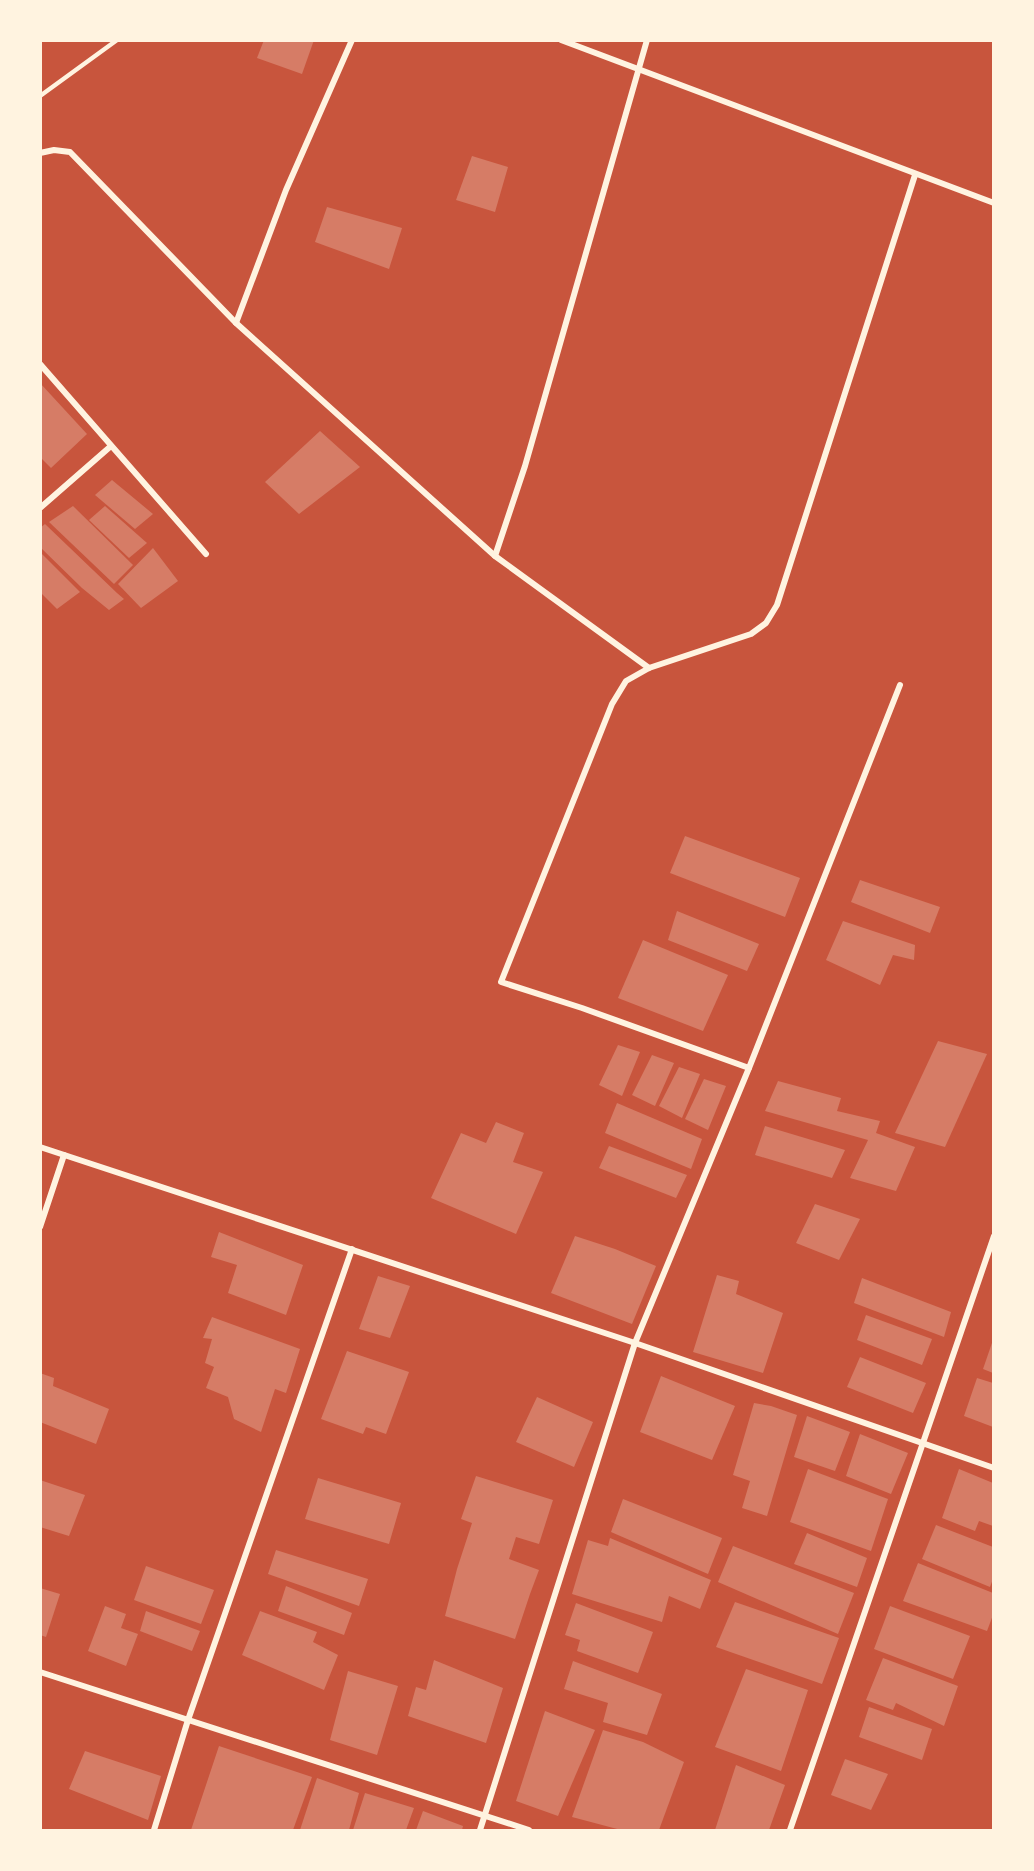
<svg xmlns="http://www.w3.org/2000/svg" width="1034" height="1871" viewBox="0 0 1034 1871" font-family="Poppins,sans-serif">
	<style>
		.building { fill: #d67c66 }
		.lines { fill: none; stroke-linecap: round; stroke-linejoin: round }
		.service { stroke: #fff3e0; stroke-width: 4.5 }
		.minor { stroke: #fff3e0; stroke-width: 6 }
	</style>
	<rect width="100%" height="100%" fill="#c8553d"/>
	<g class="building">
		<polygon points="264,40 314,40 302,74 257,58"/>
		<polygon points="472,156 508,167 495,212 456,200"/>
		<polygon points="327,207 402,228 389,269 315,242"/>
		<polygon points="40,383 87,434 51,468 40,457"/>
		<polygon points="320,431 360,467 299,514 265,482"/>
		<polygon points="112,480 153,514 135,529 95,495"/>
		<polygon points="73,506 133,565 114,584 49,522"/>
		<polygon points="105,506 147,543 129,558 89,520"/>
		<polygon points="45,524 117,593 124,599 109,610 82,588 40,547 40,528"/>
		<polygon points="153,548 178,581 141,608 118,584"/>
		<polygon points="40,552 80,592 57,609 40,592"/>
		<polygon points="685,836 800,878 785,917 670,873"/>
		<polygon points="860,880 940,907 930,933 851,902"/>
		<polygon points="677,911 759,944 747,971 668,940"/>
		<polygon points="843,921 915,945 914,960 893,955 880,985 826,960"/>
		<polygon points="643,940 728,975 703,1031 618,998"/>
		<polygon points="938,1041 987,1054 945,1147 895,1133"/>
		<polygon points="618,1045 640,1052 622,1096 599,1085"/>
		<polygon points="652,1055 674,1063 655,1106 632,1095"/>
		<polygon points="679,1067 700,1074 682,1118 659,1106"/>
		<polygon points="704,1079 726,1086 708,1130 685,1119"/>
		<polygon points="778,1081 841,1098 837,1111 880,1121 876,1133 915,1147 896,1191 850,1178 868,1140 765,1111"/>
		<polygon points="617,1103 702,1139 691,1169 605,1133"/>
		<polygon points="496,1122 524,1133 513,1162 543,1172 516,1234 431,1198 461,1133 486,1143"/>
		<polygon points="765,1126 845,1150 832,1178 755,1155"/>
		<polygon points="609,1146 687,1175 676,1198 599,1168"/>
		<polygon points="815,1204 860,1219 839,1260 796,1243"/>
		<polygon points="219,1232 303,1265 286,1315 228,1293 237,1265 211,1257"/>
		<polygon points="575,1236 615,1249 656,1266 632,1324 551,1293"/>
		<polygon points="717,1275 739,1281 736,1294 783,1313 763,1373 693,1352"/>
		<polygon points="378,1276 410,1286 390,1338 359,1329"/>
		<polygon points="862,1278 951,1312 944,1337 854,1303"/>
		<polygon points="866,1315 932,1339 922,1365 857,1340"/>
		<polygon points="212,1317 300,1349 286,1393 275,1389 261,1432 234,1419 228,1397 206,1388 214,1367 205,1363 212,1339 203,1338"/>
		<polygon points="993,1340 993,1373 983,1369"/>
		<polygon points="347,1351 409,1372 386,1434 366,1427 363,1434 321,1419"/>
		<polygon points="860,1357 926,1383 913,1413 847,1387"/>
		<polygon points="40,1373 54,1378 53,1386 109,1409 96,1444 40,1422"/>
		<polygon points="661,1376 735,1406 712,1460 640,1432"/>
		<polygon points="977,1378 993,1383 993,1427 964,1416"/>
		<polygon points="537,1397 593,1422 574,1467 516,1442"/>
		<polygon points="754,1403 771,1406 797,1415 767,1516 742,1508 750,1481 733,1475"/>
		<polygon points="807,1416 850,1432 835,1471 794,1457"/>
		<polygon points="860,1434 908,1453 891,1494 846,1476"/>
		<polygon points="808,1469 888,1499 871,1551 790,1522"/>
		<polygon points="959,1469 993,1483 993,1526 979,1521 975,1531 942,1518"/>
		<polygon points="476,1476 553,1500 539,1544 516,1537 509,1559 539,1570 530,1594 515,1639 445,1616 457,1569 472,1523 461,1519"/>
		<polygon points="318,1478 401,1503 389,1544 305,1519"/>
		<polygon points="40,1480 85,1495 69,1536 40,1527"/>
		<polygon points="623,1499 722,1538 708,1574 611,1532"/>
		<polygon points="936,1525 993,1547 993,1579 990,1587 922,1559"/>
		<polygon points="807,1533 867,1558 857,1587 794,1564"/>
		<polygon points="610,1538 711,1580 700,1609 669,1596 662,1622 572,1594 588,1540 608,1546"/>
		<polygon points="733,1546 854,1593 838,1634 718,1582"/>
		<polygon points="276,1550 368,1579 359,1606 268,1574"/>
		<polygon points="918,1563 993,1593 993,1615 987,1631 903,1601"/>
		<polygon points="146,1566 214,1590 201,1624 134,1600"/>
		<polygon points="286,1586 352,1613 344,1635 278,1611"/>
		<polygon points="40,1588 60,1594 46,1637 40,1635"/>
		<polygon points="735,1602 839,1638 822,1684 716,1647"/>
		<polygon points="576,1603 653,1632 638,1673 577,1651 580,1640 565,1635"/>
		<polygon points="105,1606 126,1614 121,1628 138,1634 126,1666 88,1651"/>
		<polygon points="890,1606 970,1636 953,1679 874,1649"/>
		<polygon points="146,1611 200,1631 192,1651 140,1631"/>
		<polygon points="260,1611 317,1632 313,1642 338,1655 324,1690 242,1655"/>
		<polygon points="883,1658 958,1686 944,1726 896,1703 893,1710 866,1700"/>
		<polygon points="434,1660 503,1688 486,1743 408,1716 416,1687 426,1690"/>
		<polygon points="573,1661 662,1694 647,1735 603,1722 608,1703 564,1689"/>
		<polygon points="746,1669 808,1690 781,1771 715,1747"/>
		<polygon points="348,1671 398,1686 377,1755 330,1740"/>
		<polygon points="869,1707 932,1729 922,1760 859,1737"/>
		<polygon points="545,1711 595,1730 558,1816 516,1801"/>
		<polygon points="603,1730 643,1742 684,1762 659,1830 621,1830 572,1817"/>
		<polygon points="219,1746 312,1777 293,1830 191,1830"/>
		<polygon points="85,1751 161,1776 148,1820 69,1789"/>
		<polygon points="845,1759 888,1774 871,1810 831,1795"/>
		<polygon points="736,1765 785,1785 769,1830 715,1830"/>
		<polygon points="317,1778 359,1793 349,1830 300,1830"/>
		<polygon points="365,1793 414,1808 406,1830 353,1830"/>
		<polygon points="423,1811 463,1826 462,1830 416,1830"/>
	</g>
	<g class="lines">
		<polyline class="service" points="40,96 117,40"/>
		<g class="minor">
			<polyline points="561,40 994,203"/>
			<polyline points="40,153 54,150 70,152 236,323 495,556 649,668"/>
			<polyline points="236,323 286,190 352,40"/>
			<polyline points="40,364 206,554"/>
			<polyline points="40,508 111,446"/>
			<polyline points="495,556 525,466 647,40"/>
			<polyline points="749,1068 582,1008 501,982 612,704 626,681 649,668 751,634 766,623 777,605 915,175"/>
			<polyline points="40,1147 635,1343 994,1468"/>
			<polyline points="40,1227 64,1155"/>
			<polyline points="40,1672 529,1830"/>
			<polyline points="154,1830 188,1720 352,1249"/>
			<polyline points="480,1830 635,1343 749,1068 900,685"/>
			<polyline points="790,1830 994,1236"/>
		</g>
	</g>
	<rect width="1034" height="1871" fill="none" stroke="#fff3e0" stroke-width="84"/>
</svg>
